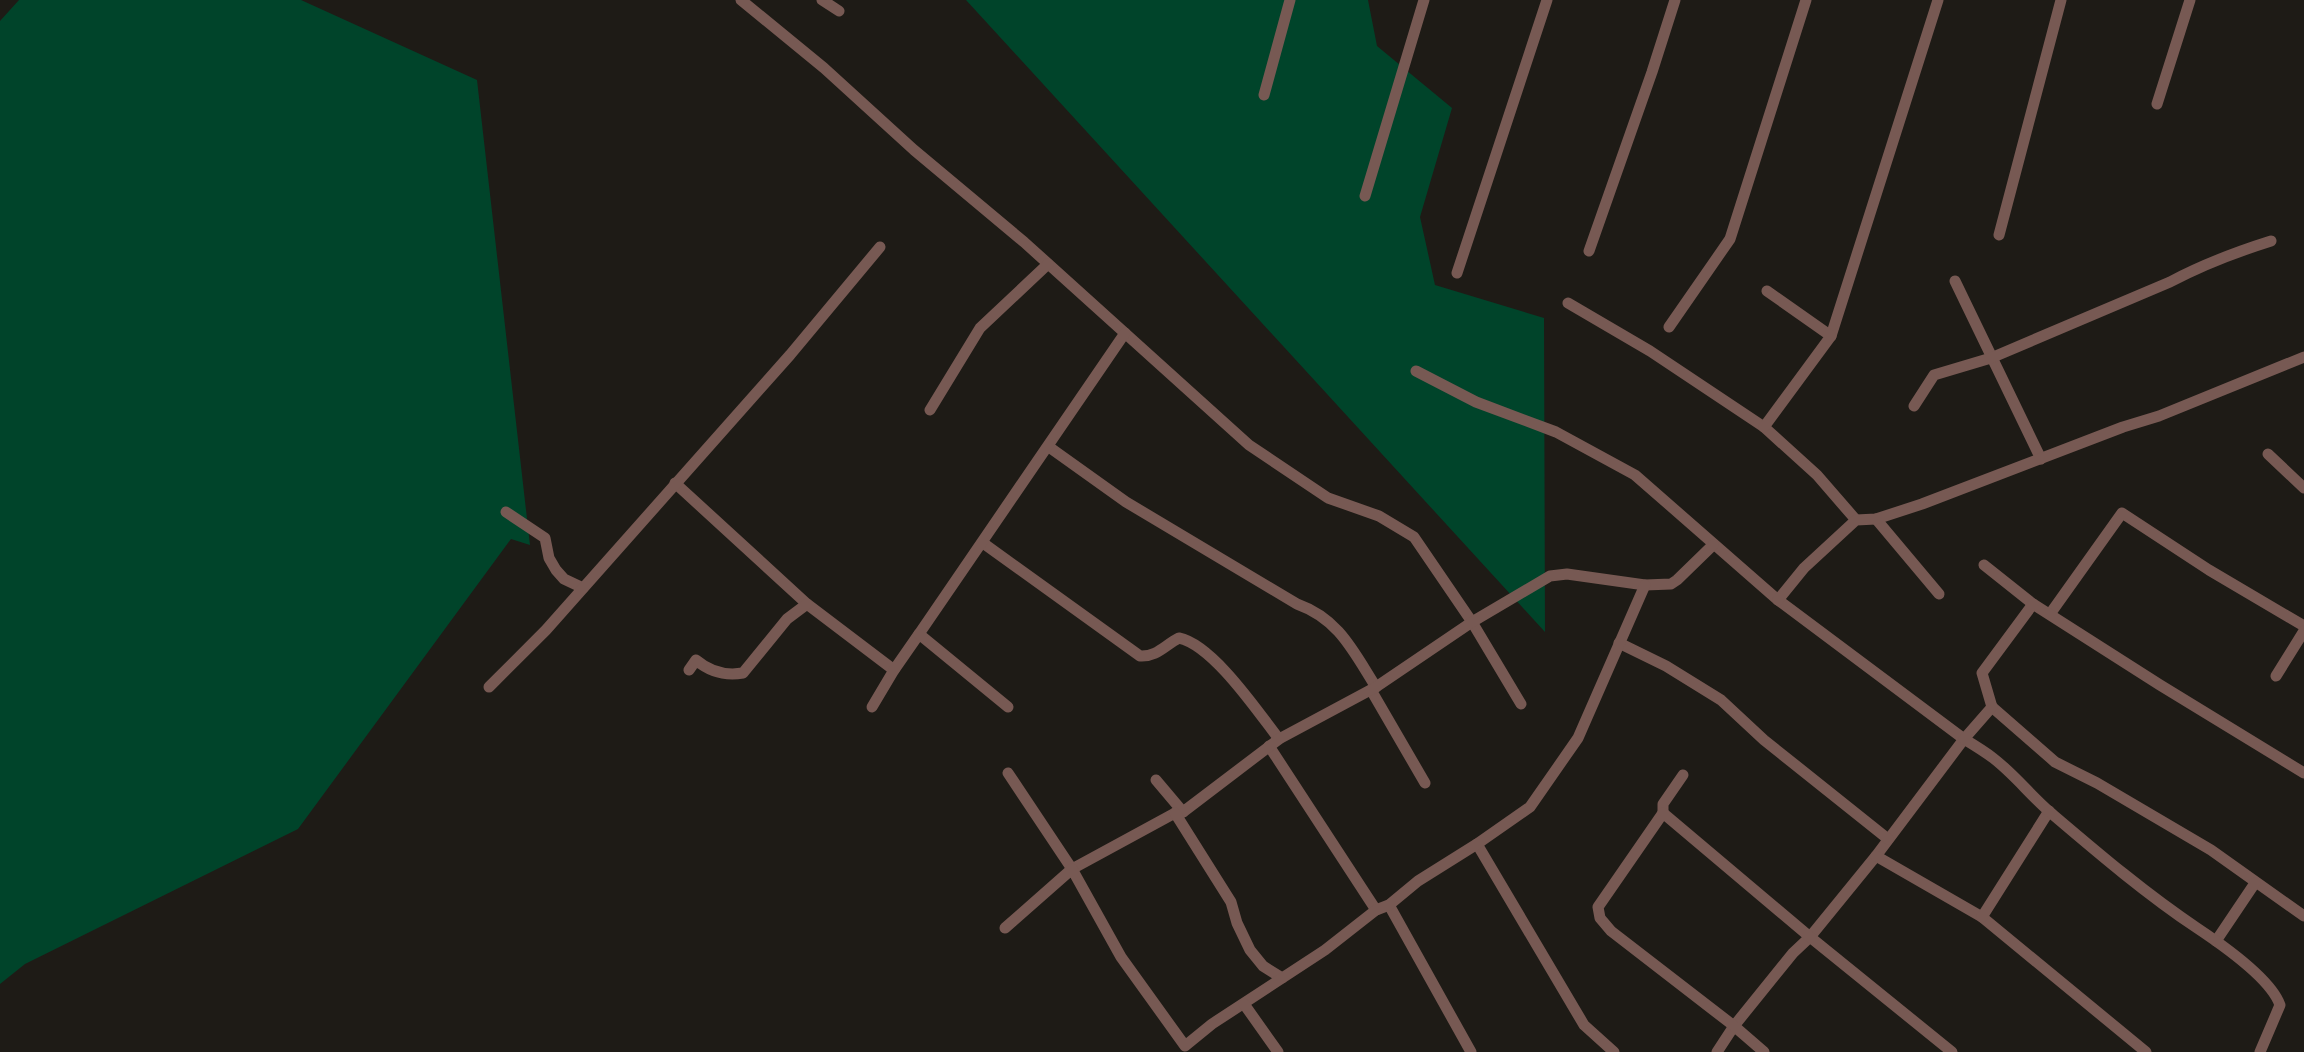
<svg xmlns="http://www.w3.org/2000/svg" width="2304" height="1052" viewBox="0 0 2304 1052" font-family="'IBM Plex Sans',sans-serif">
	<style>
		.green { fill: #00442a }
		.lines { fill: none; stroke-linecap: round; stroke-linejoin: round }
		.minor { stroke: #775953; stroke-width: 11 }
	</style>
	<rect width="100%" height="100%" fill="#1e1b16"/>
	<g class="green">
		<polygon points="19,0 301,0 477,80 530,545 511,539 298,829 25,964 0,984 0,21"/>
		<polygon points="966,0 1368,0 1377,46 1452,108 1420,217 1435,285 1544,318 1545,632"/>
	</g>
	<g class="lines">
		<g class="minor">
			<polyline points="741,0 824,68 914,150 1024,242 1249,445 1328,498 1379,516 1414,537 1472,622 1521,704"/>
			<polyline points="822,0 839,11"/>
			<polyline points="1264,95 1290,0"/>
			<polyline points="2157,104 2190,0"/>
			<polyline points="1365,196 1424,0"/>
			<polyline points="1999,235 2061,0"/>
			<polyline points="1589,251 1652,72 1675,0"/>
			<polyline points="1457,273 1547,0"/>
			<polyline points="1955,281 2041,459"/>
			<polyline points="1568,303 1650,351 1764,427 1817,475 1856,520"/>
			<polyline points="1669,327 1730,239 1806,0"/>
			<polyline points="1831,336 1938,0"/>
			<polyline points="1416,371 1476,402 1556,432 1635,475 1778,600 1964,739 1876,856 1810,937 1793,953 1734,1026 1717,1052"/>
			<path d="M1914 406 1934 375 1991 358 2170 282C2202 265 2236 252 2271 241"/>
			<polyline points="930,410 980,328 1048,264"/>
			<polyline points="1764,427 1831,336 1767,291"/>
			<path d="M1049 447 1126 502 1297 604C1339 619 1353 651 1376 687"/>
			<polyline points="2268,454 2304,488"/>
			<polyline points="675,483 807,604 894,670"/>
			<polyline points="506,512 545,538 549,558 556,570 564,579 583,588"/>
			<polyline points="1876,519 1939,594"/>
			<path d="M983 543 1140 656C1157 657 1165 645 1179 638 1213 645 1258 712 1279 739"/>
			<polyline points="1984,565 2033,604"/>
			<polyline points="1778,600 1804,568 1856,520 1876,519 1922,504 2123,427 2159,416 2304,357"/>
			<polyline points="2050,614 2122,513 2209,570 2304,626"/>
			<polyline points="1619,643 1666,666 1721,700 1764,740 1888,839"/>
			<path d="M689 670 696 660C710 672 725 676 743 673L787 619 807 604"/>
			<polyline points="2276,676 2304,631"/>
			<polyline points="489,687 546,630 790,355 880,247"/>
			<polyline points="1371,690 1425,783"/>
			<polyline points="872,707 894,670 919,634"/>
			<polyline points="1008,707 919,634 1125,333"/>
			<polyline points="1992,707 2055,762 2097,783 2211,850 2304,916"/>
			<polyline points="1269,746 1376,910"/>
			<polyline points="1008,773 1072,869 1175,813 1183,812"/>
			<polyline points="1156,780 1183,812 1279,739 1376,687 1472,622 1550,576 1567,574 1645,585 1671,584 1677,580 1713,545"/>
			<polyline points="1175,813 1231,902 1237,923 1250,950 1263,966 1282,978"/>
			<polyline points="1663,813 1663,804 1683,775"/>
			<polyline points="1477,844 1584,1025 1614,1052"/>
			<polyline points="1876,856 1982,917 2146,1052"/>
			<polyline points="1389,905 1471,1052"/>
			<polyline points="1982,917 2049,811"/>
			<polyline points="1005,928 1072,869 1121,957 1185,1046 1212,1024 1325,950 1376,910 1389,905 1418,881 1477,844 1530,807 1578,738 1645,585"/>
			<polyline points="2216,941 2255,883"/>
			<polyline points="1244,1004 1278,1052"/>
			<polyline points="1764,1052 1734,1026 1611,931 1600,918 1598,907 1663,813 1810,937 1952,1052"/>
			<path d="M2260 1052 2280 1005C2271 979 2221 944 2197 928 2146 894 2098 853 2051 813 2031 796 2014 774 1993 758 1984 751 1974 745 1964 739L1992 707 1982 673 2033 604 2160 685 2304 773"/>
		</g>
	</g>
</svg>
